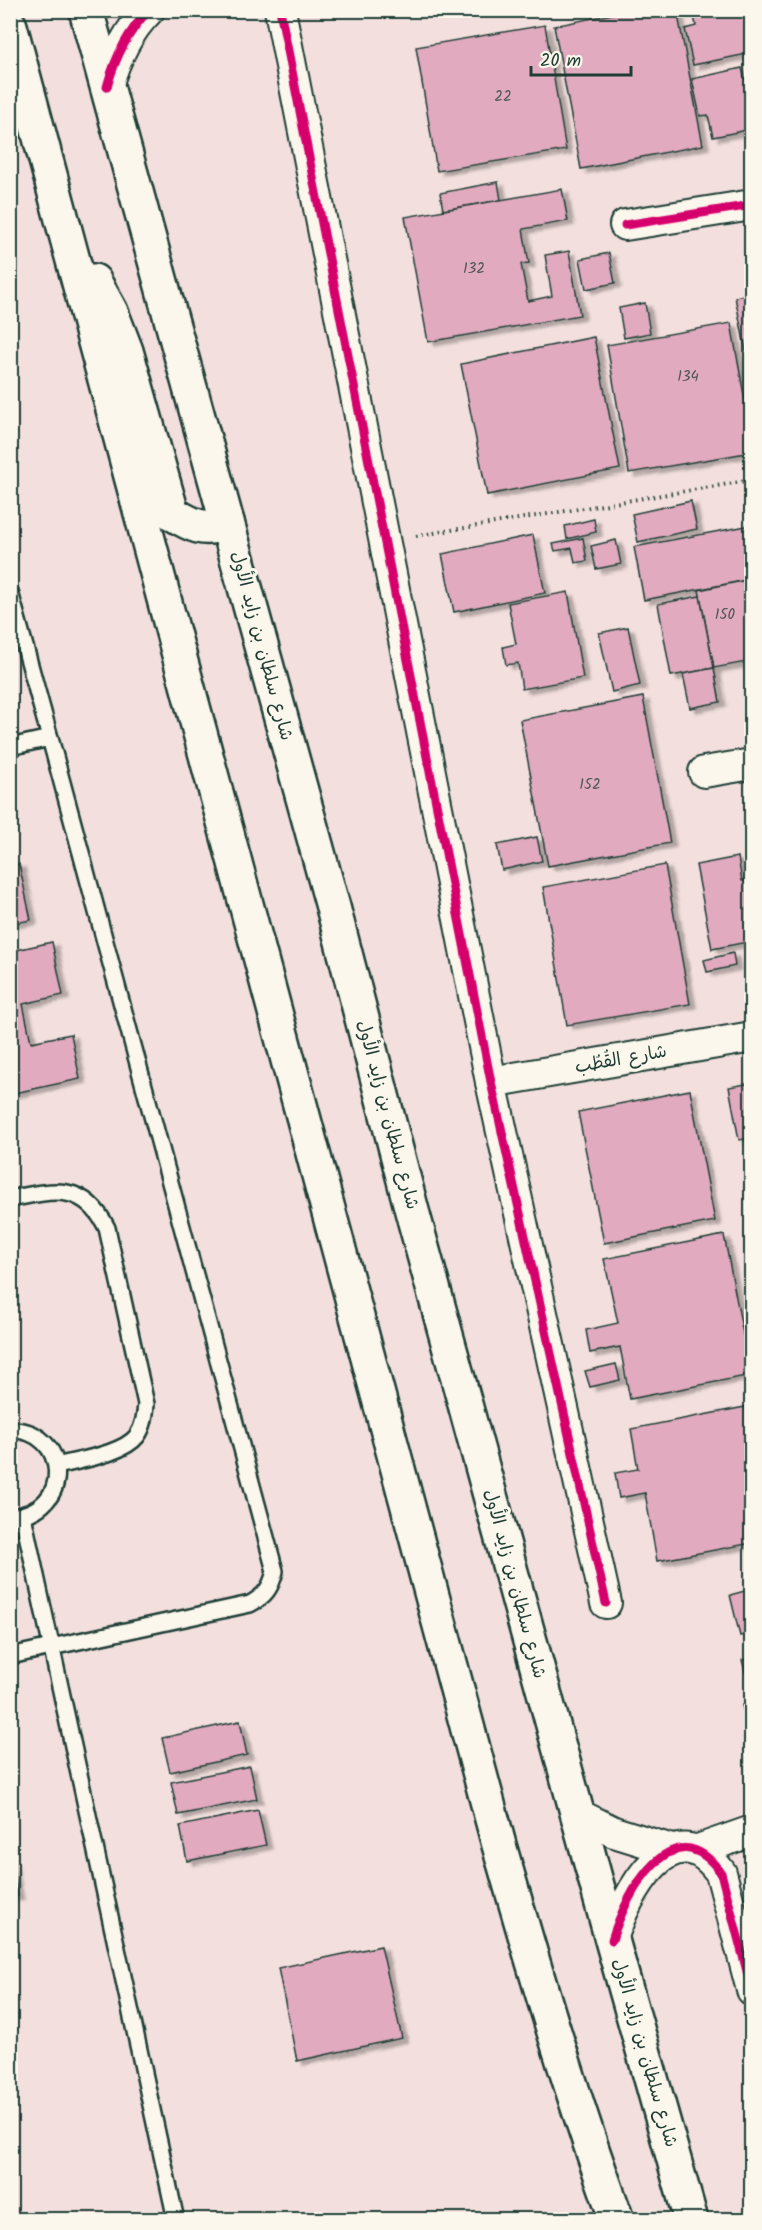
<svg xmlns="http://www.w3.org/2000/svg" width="762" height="2230" viewBox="0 0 762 2230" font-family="Kalam,'Playpen Sans Arabic',sans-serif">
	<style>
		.building { fill: #e1aabf; stroke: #1f3d34; stroke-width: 1.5; filter: url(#shadow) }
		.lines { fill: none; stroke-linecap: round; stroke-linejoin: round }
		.service-casing { stroke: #1f3d34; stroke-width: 20 }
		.minor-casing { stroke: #1f3d34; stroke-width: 34 }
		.secondary-casing { stroke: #1f3d34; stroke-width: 38 }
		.path { stroke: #1f3d34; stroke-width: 4; stroke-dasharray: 1.5 4.5; stroke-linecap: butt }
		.service { stroke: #fbf7ec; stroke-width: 15 }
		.minor { stroke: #fbf7ec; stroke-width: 30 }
		.secondary { stroke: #fbf7ec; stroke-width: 33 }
		.cycleway-casing { stroke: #fbf7ec; stroke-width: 13 }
		.cycleway { stroke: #d6006c; stroke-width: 9 }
		.labels { text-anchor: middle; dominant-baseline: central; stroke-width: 6; stroke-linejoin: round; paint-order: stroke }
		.number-label { font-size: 15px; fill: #505857 }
		.street-label { font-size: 18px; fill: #1f3d34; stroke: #fbf7ec }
	</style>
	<defs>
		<filter id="shadow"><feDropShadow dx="6" dy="4" stdDeviation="1.5" flood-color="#0004"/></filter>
	</defs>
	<rect width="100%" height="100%" fill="#f3e0de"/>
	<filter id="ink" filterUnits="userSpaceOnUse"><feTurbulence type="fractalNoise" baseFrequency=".0167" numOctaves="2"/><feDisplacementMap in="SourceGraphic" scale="12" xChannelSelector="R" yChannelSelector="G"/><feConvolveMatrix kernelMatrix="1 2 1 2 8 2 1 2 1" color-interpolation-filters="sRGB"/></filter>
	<g filter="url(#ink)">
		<g class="building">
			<polygon points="632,10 677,10 703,145 581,169 554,26"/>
			<polygon points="693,10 752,10 752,53 693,65 685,29 696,26"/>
			<polygon points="545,25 566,150 437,171 416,47"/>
			<polygon points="742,68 745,80 752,79 752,129 713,137 708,115 700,116 692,79"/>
			<polygon points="498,182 501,200 443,210 440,193"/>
			<polygon points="562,189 568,221 523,229 529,263 521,264 528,301 552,296 545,255 569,251 580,315 428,342 405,217"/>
			<polygon points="609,253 615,283 586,289 580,259"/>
			<polygon points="752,293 752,381 735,297"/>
			<polygon points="645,303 650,333 624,338 619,308"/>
			<polygon points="731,323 752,440 752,452 629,473 607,345"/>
			<polygon points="594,337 620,469 487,495 461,364"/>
			<polygon points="691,501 697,529 638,542 632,514"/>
			<polygon points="594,519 596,532 567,539 565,526"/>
			<polygon points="752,525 752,579 644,600 634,547"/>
			<polygon points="533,535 545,593 454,612 442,554"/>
			<polygon points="583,538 587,561 575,563 572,548 555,551 553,544"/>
			<polygon points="616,540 621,564 596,569 591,546"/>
			<polygon points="752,579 752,661 714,668 699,590"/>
			<polygon points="568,592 583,678 522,689 518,663 506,665 503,647 516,644 508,603"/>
			<polygon points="700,596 714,668 671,676 658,604"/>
			<polygon points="628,627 640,685 612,692 599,633"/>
			<polygon points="714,668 720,702 690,708 683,674"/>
			<polygon points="643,697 670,843 548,866 520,720"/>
			<polygon points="537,837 542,861 502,870 497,845"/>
			<polygon points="738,857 742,881 752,880 752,941 712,949 696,865"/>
			<polygon points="19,864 31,920 10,924 10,865"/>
			<polygon points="665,865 690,1004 567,1025 543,887"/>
			<polygon points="52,942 63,995 23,1004 31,1042 71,1034 80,1079 10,1094 10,943 12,951"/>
			<polygon points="733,953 735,966 707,972 704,960"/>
			<polygon points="752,1083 752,1138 739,1140 729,1087"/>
			<polygon points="690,1090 715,1221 604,1243 578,1112"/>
			<polygon points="724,1235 751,1375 630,1399 620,1347 590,1353 586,1330 618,1323 604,1259"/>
			<polygon points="616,1364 620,1380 590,1387 585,1371"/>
			<polygon points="745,1407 752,1444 752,1543 657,1561 645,1493 619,1498 615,1473 638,1469 631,1429"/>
			<polygon points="752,1589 752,1633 740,1636 730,1595"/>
			<polygon points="752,1658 752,1690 750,1690 742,1660"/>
			<polygon points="752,1702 752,1739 751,1739 742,1705"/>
			<polygon points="240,1721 247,1755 170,1772 162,1738"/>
			<polygon points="250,1766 257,1799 178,1815 171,1782"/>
			<polygon points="258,1810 266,1845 187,1861 180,1826"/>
			<polygon points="11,1860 18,1896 10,1897 10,1861"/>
			<polygon points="381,1946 402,2038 297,2061 278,1968"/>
		</g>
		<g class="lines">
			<defs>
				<g id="service">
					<polyline points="10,592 50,738"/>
					<path d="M10 747 50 738 275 1571C271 1588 265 1596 250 1604L10 1656"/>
					<path d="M10 1199C53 1190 84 1182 107 1228L146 1404C145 1415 144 1426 137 1436 123 1454 79 1460 57 1466"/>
					<path d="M10 1430C68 1428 76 1512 10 1517"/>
					<polyline points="23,1516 176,2220"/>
				</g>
				<g id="minor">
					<polyline points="280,10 491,1082 606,1603"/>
					<path d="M107 87C115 58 127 32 149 10"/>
					<polyline points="625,225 752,205"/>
					<polyline points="704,772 752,764"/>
					<polyline points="491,1082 752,1037"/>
					<polyline points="577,1814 614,1832 672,1850"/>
					<polyline points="698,1850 752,1831"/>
					<path d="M612 1940C625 1895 673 1805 721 1873L752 1990"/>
				</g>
				<g id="secondary">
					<polyline points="86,10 333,907 412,1211 612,1940 691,2220"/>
					<path d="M10 26 499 1845C535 1971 572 2097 617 2220"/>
					<path d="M94 281 111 312 126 351 172 513C191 525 205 533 227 522"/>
				</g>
			</defs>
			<use href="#service" class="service-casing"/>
			<use href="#minor" class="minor-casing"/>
			<use href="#secondary" class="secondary-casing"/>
			<polyline class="path" points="416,536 752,480"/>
			<use href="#service" class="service"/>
			<use href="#minor" class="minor"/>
			<use href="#secondary" class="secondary"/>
			<defs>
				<g id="cycleway">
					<polyline points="280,10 491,1082 606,1603"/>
					<path d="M107 87C115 58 127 32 149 10"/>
					<polyline points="625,225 752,205"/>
					<path d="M612 1940C625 1895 673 1805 721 1873L752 1990"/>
				</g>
			</defs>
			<use href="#cycleway" class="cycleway-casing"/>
			<use href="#cycleway" class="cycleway"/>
		</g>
	</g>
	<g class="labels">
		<g class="number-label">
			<text x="503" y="97">22</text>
			<text x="474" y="269">132</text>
			<text x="688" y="377">134</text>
			<text x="725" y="615">150</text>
			<text x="590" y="785">152</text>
		</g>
		<g class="street-label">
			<text transform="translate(261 646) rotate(75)">شارع سلطان بن زايد الأول</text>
			<text transform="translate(621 1060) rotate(-10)">شارع القُطُب</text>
			<text transform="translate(387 1115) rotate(75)">شارع سلطان بن زايد الأول</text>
			<text transform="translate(514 1584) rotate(75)">شارع سلطان بن زايد الأول</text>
			<text transform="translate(644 2053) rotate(74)">شارع سلطان بن زايد الأول</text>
		</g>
	</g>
	<rect width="762" height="2230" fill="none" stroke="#fbf7ec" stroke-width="36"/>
	<rect x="18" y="18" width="726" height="2194" fill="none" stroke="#1f3d34" stroke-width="2" filter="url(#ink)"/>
	<path d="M531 66v9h100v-9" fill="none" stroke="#1f3d34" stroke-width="3"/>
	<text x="540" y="66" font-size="18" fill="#1f3d34" stroke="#fbf7ec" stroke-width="4.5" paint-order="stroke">20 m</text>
</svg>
